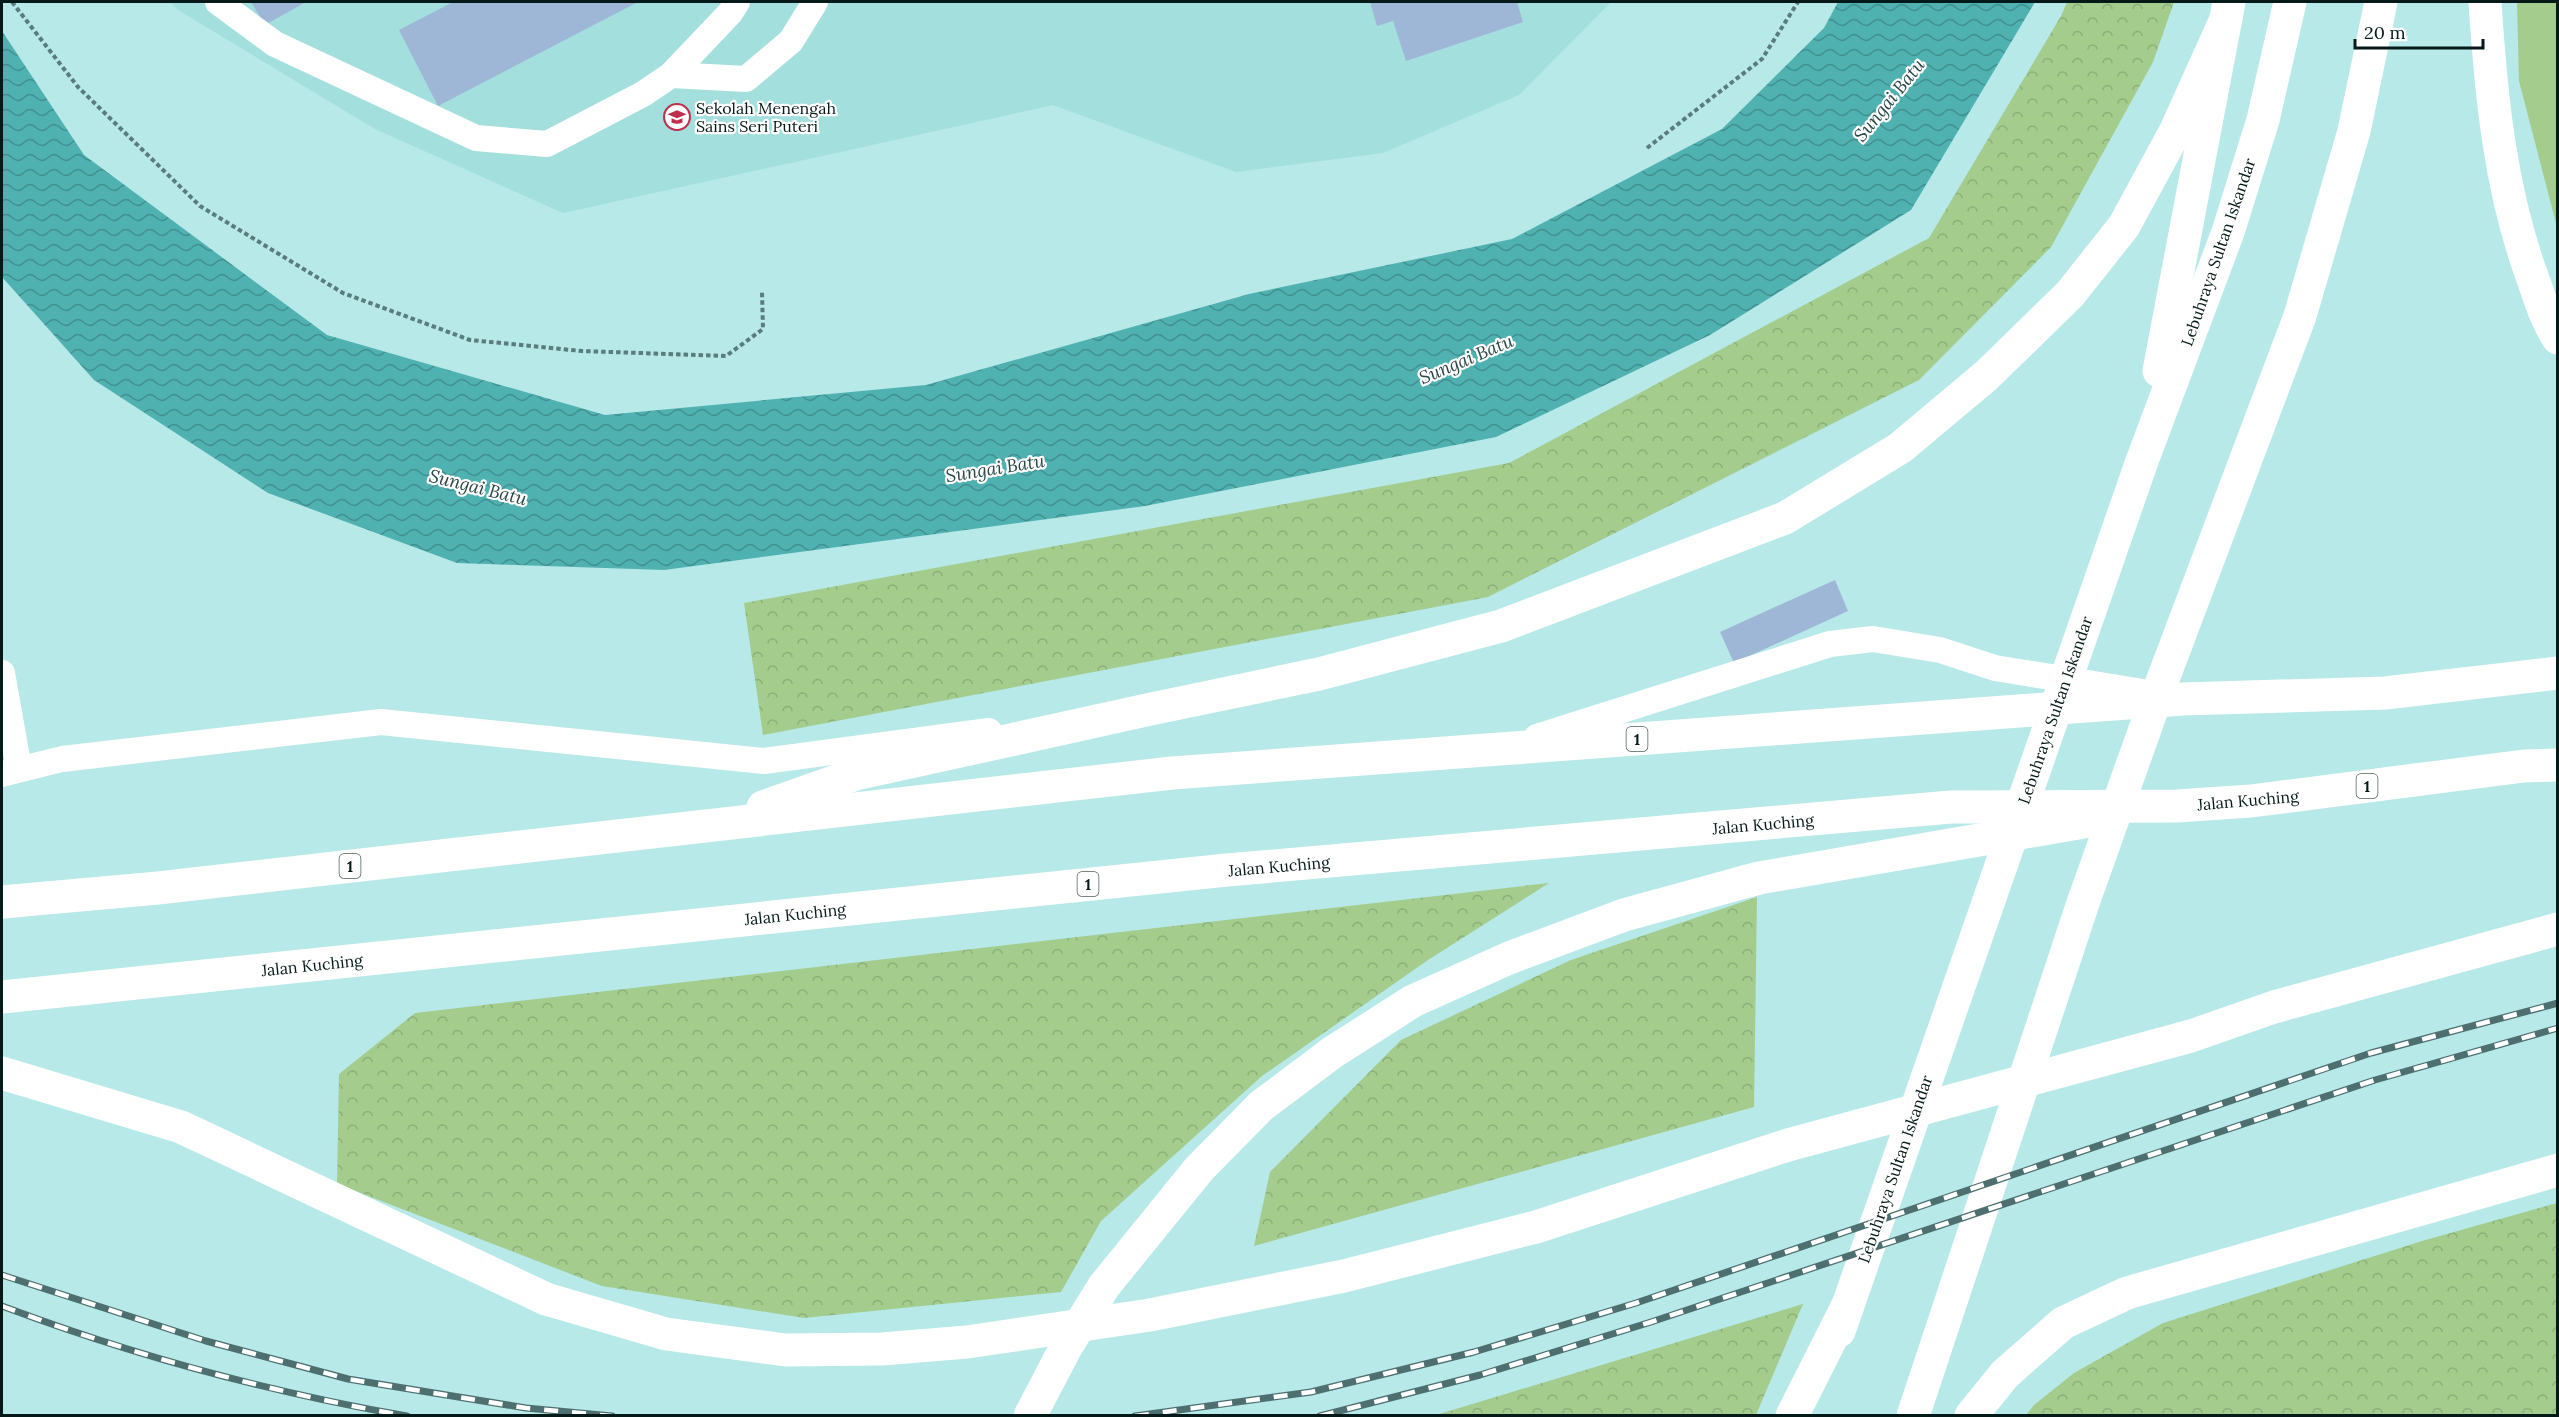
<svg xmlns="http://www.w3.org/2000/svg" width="2559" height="1417" viewBox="0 0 2559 1417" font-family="Lora,serif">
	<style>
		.built { fill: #a2dfdd }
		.green { fill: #a4cc8d }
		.forest { fill: url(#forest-crowns) }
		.water { fill: url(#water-waves) }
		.building { fill: #9fb7d6 }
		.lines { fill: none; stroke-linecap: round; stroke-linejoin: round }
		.path { stroke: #597c7c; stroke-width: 4; stroke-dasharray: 4.5 3; stroke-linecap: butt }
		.lane { stroke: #fff; stroke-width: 26 }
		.primary { stroke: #fff; stroke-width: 33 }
		.highway { stroke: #fff; stroke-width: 33 }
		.rail-casing { stroke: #4e6f6f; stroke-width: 7 }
		.rail { stroke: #fff; stroke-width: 4.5; stroke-dasharray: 14; stroke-linecap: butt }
		.labels { text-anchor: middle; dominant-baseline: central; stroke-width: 4.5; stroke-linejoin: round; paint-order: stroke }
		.shield { fill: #fff; stroke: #505e5e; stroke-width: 1.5 }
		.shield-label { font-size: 15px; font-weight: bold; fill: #051919 }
		.poi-label { font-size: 16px; fill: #051919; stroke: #fff; text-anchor: start }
		.street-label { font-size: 16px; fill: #051919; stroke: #fff }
		.water-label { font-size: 18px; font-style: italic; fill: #284746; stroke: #fff }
	</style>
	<defs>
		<pattern id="forest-crowns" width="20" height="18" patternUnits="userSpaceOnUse" patternTransform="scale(1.5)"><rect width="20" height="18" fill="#a4cc8d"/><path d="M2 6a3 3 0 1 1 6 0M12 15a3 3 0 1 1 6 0" fill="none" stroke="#8caf79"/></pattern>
		<pattern id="water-waves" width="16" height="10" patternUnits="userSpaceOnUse" patternTransform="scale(1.5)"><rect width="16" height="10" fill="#4fb2b1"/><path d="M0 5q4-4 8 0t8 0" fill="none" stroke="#40908f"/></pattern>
	</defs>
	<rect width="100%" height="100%" fill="#b6e9e8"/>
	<polygon class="built" points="170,2 1611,2 1519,95 1383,153 1236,172 1053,105 563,213 375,129 178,10"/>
	<polygon class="green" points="2517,2 2557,2 2557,227 2519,81"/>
	<g class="forest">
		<polygon points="2067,2 2174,2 2153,62 2051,247 1919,380 1488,597 763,735 744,603 1509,463 1929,238 2061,16"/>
		<polygon points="1549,883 1428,960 1262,1076 1101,1221 1061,1292 804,1318 602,1286 337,1184 339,1074 415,1013"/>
		<polygon points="1757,897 1754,1107 1254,1246 1270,1172 1401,1040 1571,960"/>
		<polygon points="2557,1203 2557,1415 2026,1415 2034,1405 2074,1373 2163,1323 2422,1241"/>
		<polygon points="1803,1304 1756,1415 1436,1415"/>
	</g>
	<polygon class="water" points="1838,2 2035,2 1911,210 1710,335 1496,437 1145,506 664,570 457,563 268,493 94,380 2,277 2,31 84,155 327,335 605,415 926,385 1249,294 1512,239 1722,129 1824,28"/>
	<g class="building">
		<polygon points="251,2 306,2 265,25"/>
		<polygon points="453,2 638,2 438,106 399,30"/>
		<polygon points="1370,2 1517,2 1523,22 1406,61 1393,21 1377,26"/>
		<polygon points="1835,580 1848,611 1734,663 1720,632"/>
	</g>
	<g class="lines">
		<g class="path">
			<polyline points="12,2 78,87 200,206 343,293 470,340 582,351 726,356 763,329 762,292"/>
			<polyline points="1647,148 1762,59 1798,2"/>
		</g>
		<g class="lane">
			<polyline points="218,2 275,44 476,138 547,144 643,94 671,75 730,13 737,2"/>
			<polyline points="671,75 746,79 791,41 815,2"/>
			<polyline points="2,673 19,769"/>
			<polyline points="1537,737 1830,644 1873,639 1940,650 1995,668 2149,693"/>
			<polyline points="2,774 62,759 381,722 764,761 989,731"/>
		</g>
		<g class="primary">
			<polyline points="2159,371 2229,2"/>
			<polyline points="1839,1331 2142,461 2228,232 2263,120 2290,2"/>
			<polyline points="1913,1416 2083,903 2160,687 2300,316 2354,131 2381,2"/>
		</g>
		<g class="highway">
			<path d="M2485 2C2491 95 2500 190 2533 279 2540 299 2546 320 2558 338"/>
			<polyline points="763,807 856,774 1151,709 1319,674 1501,626 1785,518 1900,448 1987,375 2070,294 2124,226 2176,130 2226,19"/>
			<polyline points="2,902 158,888 1172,773 2183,699 2385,693 2558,673"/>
			<polyline points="2,997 1227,870 1951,807 2177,806 2251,801 2524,766 2558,765"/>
			<polyline points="2,1073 181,1127 546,1299 666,1334 786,1350 882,1349 967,1342 1150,1315 1344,1276 1536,1227 1788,1145 2191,1036 2274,1007 2558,929"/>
			<polyline points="1030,1416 1066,1347 1104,1286 1199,1169 1261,1106 1333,1052 1413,1001 1509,958 1624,915 1759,878 2084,822"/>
			<polyline points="1792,1416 1848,1305"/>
			<polyline points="1971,1416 2005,1374 2063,1323 2127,1293 2558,1170"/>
		</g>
		<defs>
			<g id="rail">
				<polyline points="2,1275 206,1341 348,1379 526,1408 612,1416"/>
				<path d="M2 1306C132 1355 269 1392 407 1416"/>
				<polyline points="1135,1416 1311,1392 1474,1352 1636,1303 2371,1053 2558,1003"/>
				<polyline points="1320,1416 1480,1375 1651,1322 2375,1080 2558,1028"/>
			</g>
		</defs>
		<use href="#rail" class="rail-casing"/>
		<use href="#rail" class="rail"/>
	</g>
	<defs>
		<symbol id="school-ring" viewBox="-11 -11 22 22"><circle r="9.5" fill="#fff" stroke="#bf2f4d" stroke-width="1.5"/><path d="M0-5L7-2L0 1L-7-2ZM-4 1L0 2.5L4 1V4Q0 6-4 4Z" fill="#bf2f4d"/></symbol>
	</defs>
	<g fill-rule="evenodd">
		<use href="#school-ring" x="662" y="102" width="30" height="30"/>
	</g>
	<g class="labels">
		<g class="shield">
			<rect x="1626.5" y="727" width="21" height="24" rx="4.5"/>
			<rect x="2356.5" y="774" width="21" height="24" rx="4.5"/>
			<rect x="339.5" y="854" width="21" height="24" rx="4.5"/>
			<rect x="1077.5" y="872" width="21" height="24" rx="4.5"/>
		</g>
		<g class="shield-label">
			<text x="1637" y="739">1</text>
			<text x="2367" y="786">1</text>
			<text x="350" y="866">1</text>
			<text x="1088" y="884">1</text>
		</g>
		<g class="poi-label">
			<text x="696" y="108">Sekolah Menengah<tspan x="696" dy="18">Sains Seri Puteri</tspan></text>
		</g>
		<g class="street-label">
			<text transform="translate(2218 252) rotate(-71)">Lebuhraya Sultan Iskandar</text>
			<text transform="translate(2055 710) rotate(-71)">Lebuhraya Sultan Iskandar</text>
			<text transform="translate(2248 800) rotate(-5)">Jalan Kuching</text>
			<text transform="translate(1763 824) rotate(-5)">Jalan Kuching</text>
			<text transform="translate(1279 866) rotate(-5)">Jalan Kuching</text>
			<text transform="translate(795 914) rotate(-6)">Jalan Kuching</text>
			<text transform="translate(312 965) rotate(-6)">Jalan Kuching</text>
			<text transform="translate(1895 1169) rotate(-71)">Lebuhraya Sultan Iskandar</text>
		</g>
		<g class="water-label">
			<text transform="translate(1889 100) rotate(-51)">Sungai Batu</text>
			<text transform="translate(1466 359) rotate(-23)">Sungai Batu</text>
			<text transform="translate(995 468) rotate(-9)">Sungai Batu</text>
			<text transform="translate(478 487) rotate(14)">Sungai Batu</text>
		</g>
	</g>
	<rect width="2559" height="1417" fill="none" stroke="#051919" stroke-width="6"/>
	<path d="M2355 39v9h128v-9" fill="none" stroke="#051919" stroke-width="3"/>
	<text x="2364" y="39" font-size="18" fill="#051919" stroke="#ffffff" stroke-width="4.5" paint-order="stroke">20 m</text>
</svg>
